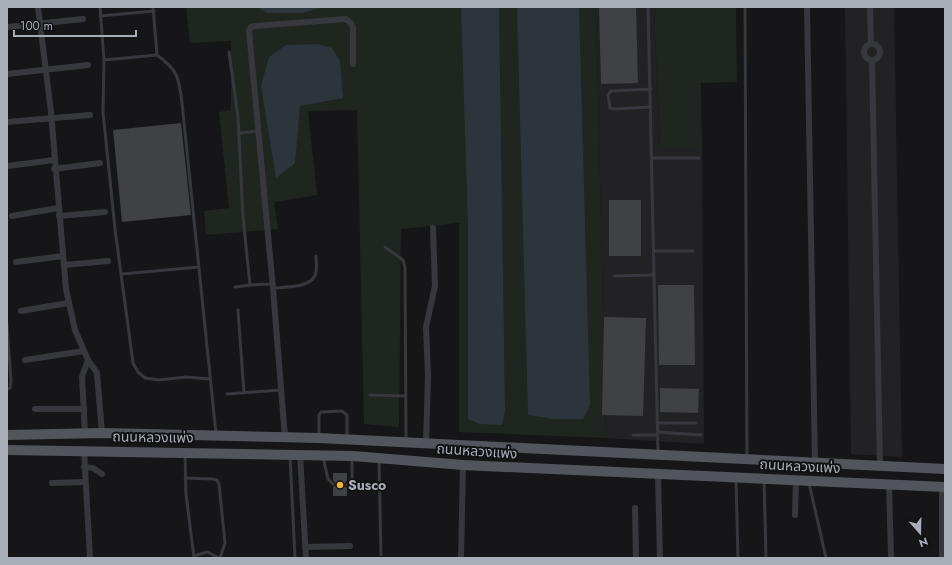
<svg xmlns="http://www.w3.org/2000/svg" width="952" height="565" viewBox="0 0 952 565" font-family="Jost,'Noto Sans Thai',sans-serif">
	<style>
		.built { fill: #222225 }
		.green { fill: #1e261f }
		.water { fill: #2c353c }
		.building { fill: #404145 }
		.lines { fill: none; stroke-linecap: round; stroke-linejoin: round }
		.lane { stroke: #37383d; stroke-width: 3 }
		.street { stroke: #37383d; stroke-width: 6 }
		.primary { stroke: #53555c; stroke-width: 10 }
		.poi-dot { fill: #f2b134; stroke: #111113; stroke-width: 1.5 }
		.labels { text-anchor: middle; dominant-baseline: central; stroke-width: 4; stroke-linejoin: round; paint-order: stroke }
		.street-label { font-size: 14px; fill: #a8adb8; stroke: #111113 }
		.poi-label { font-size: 14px; font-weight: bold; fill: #a8adb8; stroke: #111113; text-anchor: start }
	</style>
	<rect width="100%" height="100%" fill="#161618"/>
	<g class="built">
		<polygon points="596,7 654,7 660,148 702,148 704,444 606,438"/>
		<polygon points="845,7 894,7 902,457 851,454"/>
	</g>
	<g class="green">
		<polygon points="186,7 596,7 606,438 459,432 459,223 401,229 399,427 364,424 357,110 308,111 317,195 274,202 278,229 206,235 204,211 229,208 219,112 231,110 231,41 190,43"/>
		<polygon points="654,7 736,7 737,82 701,83 702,148 660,148"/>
	</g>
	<g class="water">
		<polygon points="258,7 323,7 303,13 266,13"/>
		<polygon points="461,7 499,7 505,412 502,425 480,424 468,419 468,224"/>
		<polygon points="517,7 579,7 590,405 583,419 554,419 528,415"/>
		<polygon points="317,44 332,48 340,61 343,98 300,106 295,163 276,178 261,86 269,57 286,45"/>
	</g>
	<g class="building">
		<polygon points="599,7 636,7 638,83 601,84"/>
		<polygon points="181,123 191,215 122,222 113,130"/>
		<rect x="609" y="200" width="32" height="56"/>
		<polygon points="658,285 694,285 695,365 659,365"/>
		<polygon points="604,317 646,318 643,416 602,415"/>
		<polygon points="660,388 699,389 698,413 660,412"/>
		<polygon points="333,473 347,473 347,480 344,485 347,488 347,496 333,496 333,487 336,484 333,480"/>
	</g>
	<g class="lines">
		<g class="lane">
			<polyline points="100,7 104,60 103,112 115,229 133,363 138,372 145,378 159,380 186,377 210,379"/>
			<path d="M153 7 157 55C178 70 179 78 182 103L216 434"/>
			<polyline points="648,7 658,453"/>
			<polyline points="745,7 747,457"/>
			<polyline points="100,16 154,11"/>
			<polyline points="229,52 238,117 243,217 250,285 273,284"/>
			<polyline points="104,60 157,55"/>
			<polyline points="651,89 611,91 608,95 610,108 614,109 651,107"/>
			<polyline points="240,133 258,131"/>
			<polyline points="652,158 699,158"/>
			<polyline points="385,247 403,260 405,268 406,441"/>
			<polyline points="654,251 693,251"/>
			<polyline points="122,274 199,267"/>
			<polyline points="614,276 654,275"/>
			<polyline points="235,287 250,285"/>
			<path d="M273 288C285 287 314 288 316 272 317 267 316 261 316 256"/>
			<polyline points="238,310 244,393"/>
			<polyline points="7,324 11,381 10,388 7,389"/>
			<polyline points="227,394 281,390"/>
			<polyline points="370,395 405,396"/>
			<polyline points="657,423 696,423"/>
			<polyline points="657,432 701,435"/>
			<polyline points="633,435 657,435"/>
			<polyline points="319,437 319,415 321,412 342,411 347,415 347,438"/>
			<polyline points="185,456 186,494 194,558"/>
			<polyline points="290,456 295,558"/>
			<polyline points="323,457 328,479 333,484"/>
			<polyline points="379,461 381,555"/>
			<polyline points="185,478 213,479 217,480 219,484 225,543 220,558"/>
			<polyline points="736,480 738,558"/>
			<polyline points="764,480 766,558"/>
			<polyline points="809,483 826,558"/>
			<polyline points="347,485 352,479 352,458"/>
			<polyline points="194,556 207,552 219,558"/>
		</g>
		<g class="street">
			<polyline points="38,7 51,112 66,289 75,330 88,360 97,373 102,433"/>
			<polyline points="807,7 815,463"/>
			<polyline points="870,7 871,43"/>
			<polyline points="7,27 83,19"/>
			<circle cx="872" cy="52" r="8"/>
			<polyline points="872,60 880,466"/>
			<polyline points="7,74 88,65"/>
			<polyline points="7,122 90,115"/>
			<polyline points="7,166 54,160"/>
			<polyline points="54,169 100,163"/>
			<polyline points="12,216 58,208"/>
			<polyline points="59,216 105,212"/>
			<polyline points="16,262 63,256"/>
			<polyline points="64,265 108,261"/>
			<polyline points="21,311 68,303"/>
			<polyline points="25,360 84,351"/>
			<polyline points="35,409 84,409"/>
			<polyline points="85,433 82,377 88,360"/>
			<polyline points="285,438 273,288 249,31 251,27 255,26 346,19 351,23 353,28 353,64"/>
			<polyline points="426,444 428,376 426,327 435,286 433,228"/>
			<polyline points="84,450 90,558"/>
			<polyline points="300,454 306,558"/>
			<polyline points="84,467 93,468 102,474"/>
			<polyline points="658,474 660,558"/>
			<polyline points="52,483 85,482"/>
			<polyline points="889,484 891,558"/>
			<polyline points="942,487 942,558"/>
			<polyline points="635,508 636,558"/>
			<polyline points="795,515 796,480"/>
			<polyline points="305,547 350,546"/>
			<polyline points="461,558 463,465"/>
		</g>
		<g class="primary">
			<polyline points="7,435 102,433 319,438 945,469"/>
			<polyline points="7,450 353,456 463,465 945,487"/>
		</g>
	</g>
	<circle class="poi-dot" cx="340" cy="485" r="4"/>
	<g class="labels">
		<g class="street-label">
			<text transform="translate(153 437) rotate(1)">ถนนหลวงแพ่ง</text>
			<text transform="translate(477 451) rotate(4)">ถนนหลวงแพ่ง</text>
			<text transform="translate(800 466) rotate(3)">ถนนหลวงแพ่ง</text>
		</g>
		<g class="poi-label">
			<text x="348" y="485">Susco</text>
		</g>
	</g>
	<rect width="952" height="565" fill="none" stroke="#a8adb8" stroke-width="16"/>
	<g transform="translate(920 533) rotate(160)" stroke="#111113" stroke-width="3" paint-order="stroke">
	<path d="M0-3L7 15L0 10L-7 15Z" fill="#a8adb8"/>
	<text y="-6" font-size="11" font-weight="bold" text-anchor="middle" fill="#a8adb8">N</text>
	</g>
	<path d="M14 30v6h122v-6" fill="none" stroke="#a8adb8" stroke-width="2"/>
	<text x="20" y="30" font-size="12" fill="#a8adb8" stroke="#111113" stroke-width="3" paint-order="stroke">100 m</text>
</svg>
